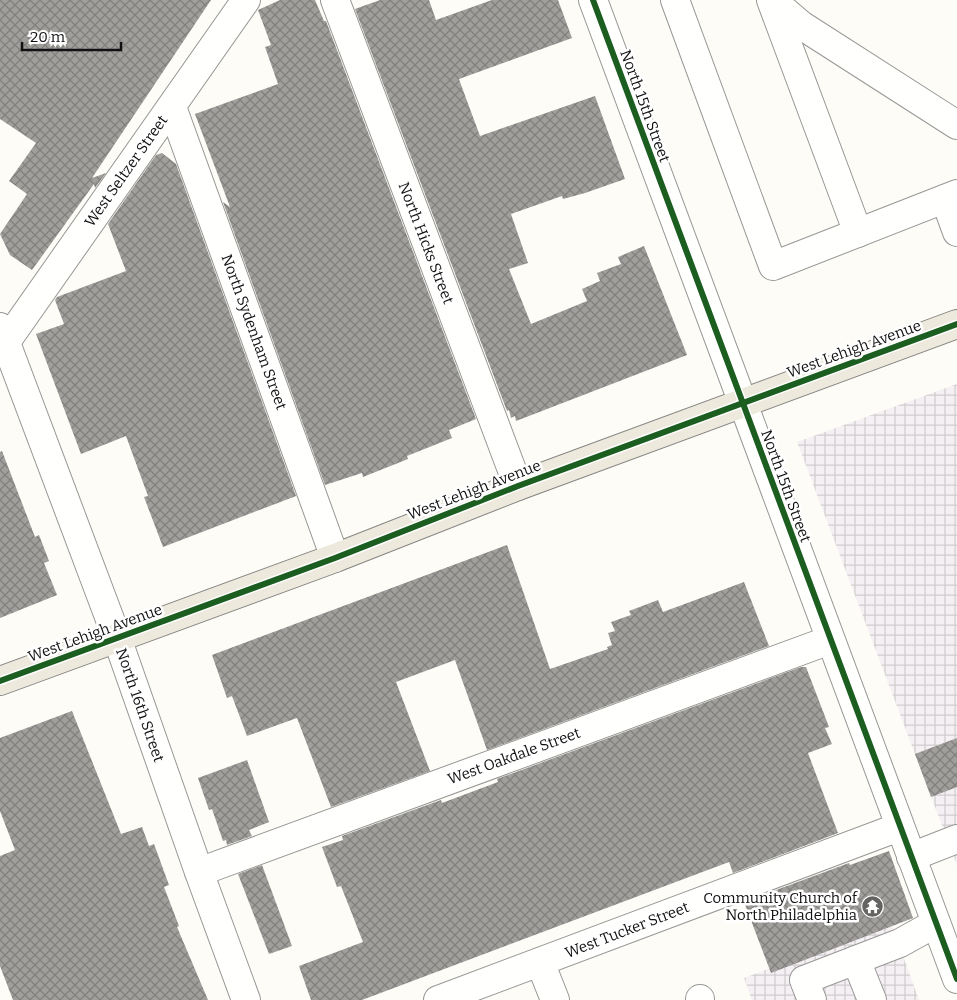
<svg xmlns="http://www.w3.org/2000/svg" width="957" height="1000" viewBox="0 0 957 1000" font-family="Bitter,serif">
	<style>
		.industrial { fill: url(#industrial-grid) }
		.building { fill: url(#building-cross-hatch) }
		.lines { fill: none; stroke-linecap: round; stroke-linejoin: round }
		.minor-casing { stroke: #979795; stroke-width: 30 }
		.major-casing { stroke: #858482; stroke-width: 30 }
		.minor { stroke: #fffffe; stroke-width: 28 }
		.major { stroke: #ede9dc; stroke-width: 28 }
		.cycleway-casing { stroke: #fff; stroke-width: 9 }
		.cycleway { stroke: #1b5e20; stroke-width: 6 }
		.labels { text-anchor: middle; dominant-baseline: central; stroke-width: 5; stroke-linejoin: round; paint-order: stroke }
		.street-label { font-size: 15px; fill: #111; stroke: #fff }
		.poi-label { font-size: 15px; fill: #111; stroke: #fff; text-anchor: end }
	</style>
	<defs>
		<pattern id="industrial-grid" width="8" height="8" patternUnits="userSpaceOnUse" patternTransform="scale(1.25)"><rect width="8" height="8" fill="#f5f0f3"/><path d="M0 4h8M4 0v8" fill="none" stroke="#d1cdcf"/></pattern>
		<pattern id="building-cross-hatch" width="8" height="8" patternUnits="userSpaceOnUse" patternTransform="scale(1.25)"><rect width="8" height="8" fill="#a19f9c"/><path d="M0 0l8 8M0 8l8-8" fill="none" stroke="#82807e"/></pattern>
	</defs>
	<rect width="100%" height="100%" fill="#fdfcf7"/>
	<g class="industrial">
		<polygon points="957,384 957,865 797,442"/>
		<polygon points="891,923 919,1000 752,1000 744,978"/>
	</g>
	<g class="building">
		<polygon points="0,0 211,0 92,178 106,173 95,188 94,184 32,270 10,255 0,234 27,194 9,181 36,143 0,119"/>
		<polygon points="280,0 315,0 324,21 326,21 476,419 449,430 452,438 407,456 408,459 363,477 362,473 325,485 223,202 230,207 195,114 278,84 265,47 271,45 258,10"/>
		<polygon points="380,0 429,0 436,20 492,0 558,0 572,38 459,79 460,82 480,136 595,96 625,179 585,193 563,199 562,196 511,214 528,263 509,269 531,324 587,301 582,289 600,281 597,273 621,264 618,257 644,246 687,355 516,421 515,416 511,418 509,410 507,411 355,9"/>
		<polygon points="162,153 176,164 296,496 163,547 144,497 148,496 126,436 81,454 36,334 64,324 55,300 57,297 126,271 108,224 156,155"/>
		<polygon points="2,451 35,537 39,535 49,561 44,563 57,595 0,618 0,452"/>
		<polygon points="507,545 550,669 608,649 607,647 612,645 608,633 615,631 611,622 631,615 629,611 658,600 663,612 744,582 769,646 487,750 455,660 396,682 430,771 331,807 297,718 247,736 232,696 227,698 212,655"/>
		<polygon points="801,667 806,667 829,727 825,728 832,744 808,753 838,833 733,873 729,862 362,1000 311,1000 299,966 363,942 341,886 337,887 322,847 343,840 342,836 441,800 442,803 498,782 497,779"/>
		<polygon points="72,711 121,834 142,827 149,846 154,844 169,885 164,887 179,926 177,927 208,1000 13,1000 0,966 0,856 15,850 0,811 0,738"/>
		<polygon points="957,738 957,787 931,797 915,754"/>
		<polygon points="247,760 269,822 249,830 252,836 227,845 226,840 223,841 212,809 209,810 198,778"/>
		<polygon points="889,851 913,918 771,973 744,902 849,863 850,865"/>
		<polygon points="262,865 292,946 269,954 238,874"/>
	</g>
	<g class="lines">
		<defs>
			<g id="minor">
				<polyline points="335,0 518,486"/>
				<polyline points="593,0 957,979"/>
				<polyline points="675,0 773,266 957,194"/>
				<polyline points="771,0 858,233"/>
				<polyline points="773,1 801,25 957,125"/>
				<polyline points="172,107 335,558"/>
				<polyline points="945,199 957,232"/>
				<polyline points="0,327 117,638 199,872 246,1000"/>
				<polyline points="6,342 246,0"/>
				<polyline points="911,857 957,839"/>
				<polyline points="199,872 830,640"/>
				<polyline points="856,960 872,1000"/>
				<polyline points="540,962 555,1000"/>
				<polyline points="700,999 700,1000"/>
				<polyline points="438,1000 899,827"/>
				<polyline points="812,1000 804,980 900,943 936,923"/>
			</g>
			<polyline id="major" points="0,681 335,558 518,486 957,324"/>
		</defs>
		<use href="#minor" class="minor-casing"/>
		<use href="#major" class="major-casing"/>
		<use href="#minor" class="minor"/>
		<use href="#major" class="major"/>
		<defs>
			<g id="cycleway">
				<polyline points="593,0 957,979"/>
				<polyline points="0,681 335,558 518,486 957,324"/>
			</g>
		</defs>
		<use href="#cycleway" class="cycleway-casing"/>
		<use href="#cycleway" class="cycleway"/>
	</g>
	<defs>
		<symbol id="temple-disc" viewBox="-11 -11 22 22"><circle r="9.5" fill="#646362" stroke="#fff"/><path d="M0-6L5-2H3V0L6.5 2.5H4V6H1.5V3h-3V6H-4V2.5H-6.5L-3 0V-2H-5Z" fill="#fff"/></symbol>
	</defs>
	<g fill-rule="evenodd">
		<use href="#temple-disc" x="860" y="894" width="25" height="25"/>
	</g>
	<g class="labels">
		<g class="street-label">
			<text transform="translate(645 106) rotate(70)">North 15th Street</text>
			<text transform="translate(126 171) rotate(-55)">West Seltzer Street</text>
			<text transform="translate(426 243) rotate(69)">North Hicks Street</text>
			<text transform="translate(254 332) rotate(70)">North Sydenham Street</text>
			<text transform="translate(854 349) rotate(-20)">West Lehigh Avenue</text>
			<text transform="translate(786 486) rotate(70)">North 15th Street</text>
			<text transform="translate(474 490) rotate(-21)">West Lehigh Avenue</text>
			<text transform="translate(95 633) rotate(-20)">West Lehigh Avenue</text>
			<text transform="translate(140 705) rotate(71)">North 16th Street</text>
			<text transform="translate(514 756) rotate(-20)">West Oakdale Street</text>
			<text transform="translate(627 930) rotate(-21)">West Tucker Street</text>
		</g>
		<g class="poi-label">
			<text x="857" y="898">Community Church of<tspan x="857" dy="17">North Philadelphia</tspan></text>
		</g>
	</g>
	<path d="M22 42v8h99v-8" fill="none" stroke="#111111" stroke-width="2.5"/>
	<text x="30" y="42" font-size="15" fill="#111111" stroke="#ffffff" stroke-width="4" paint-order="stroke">20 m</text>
</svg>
